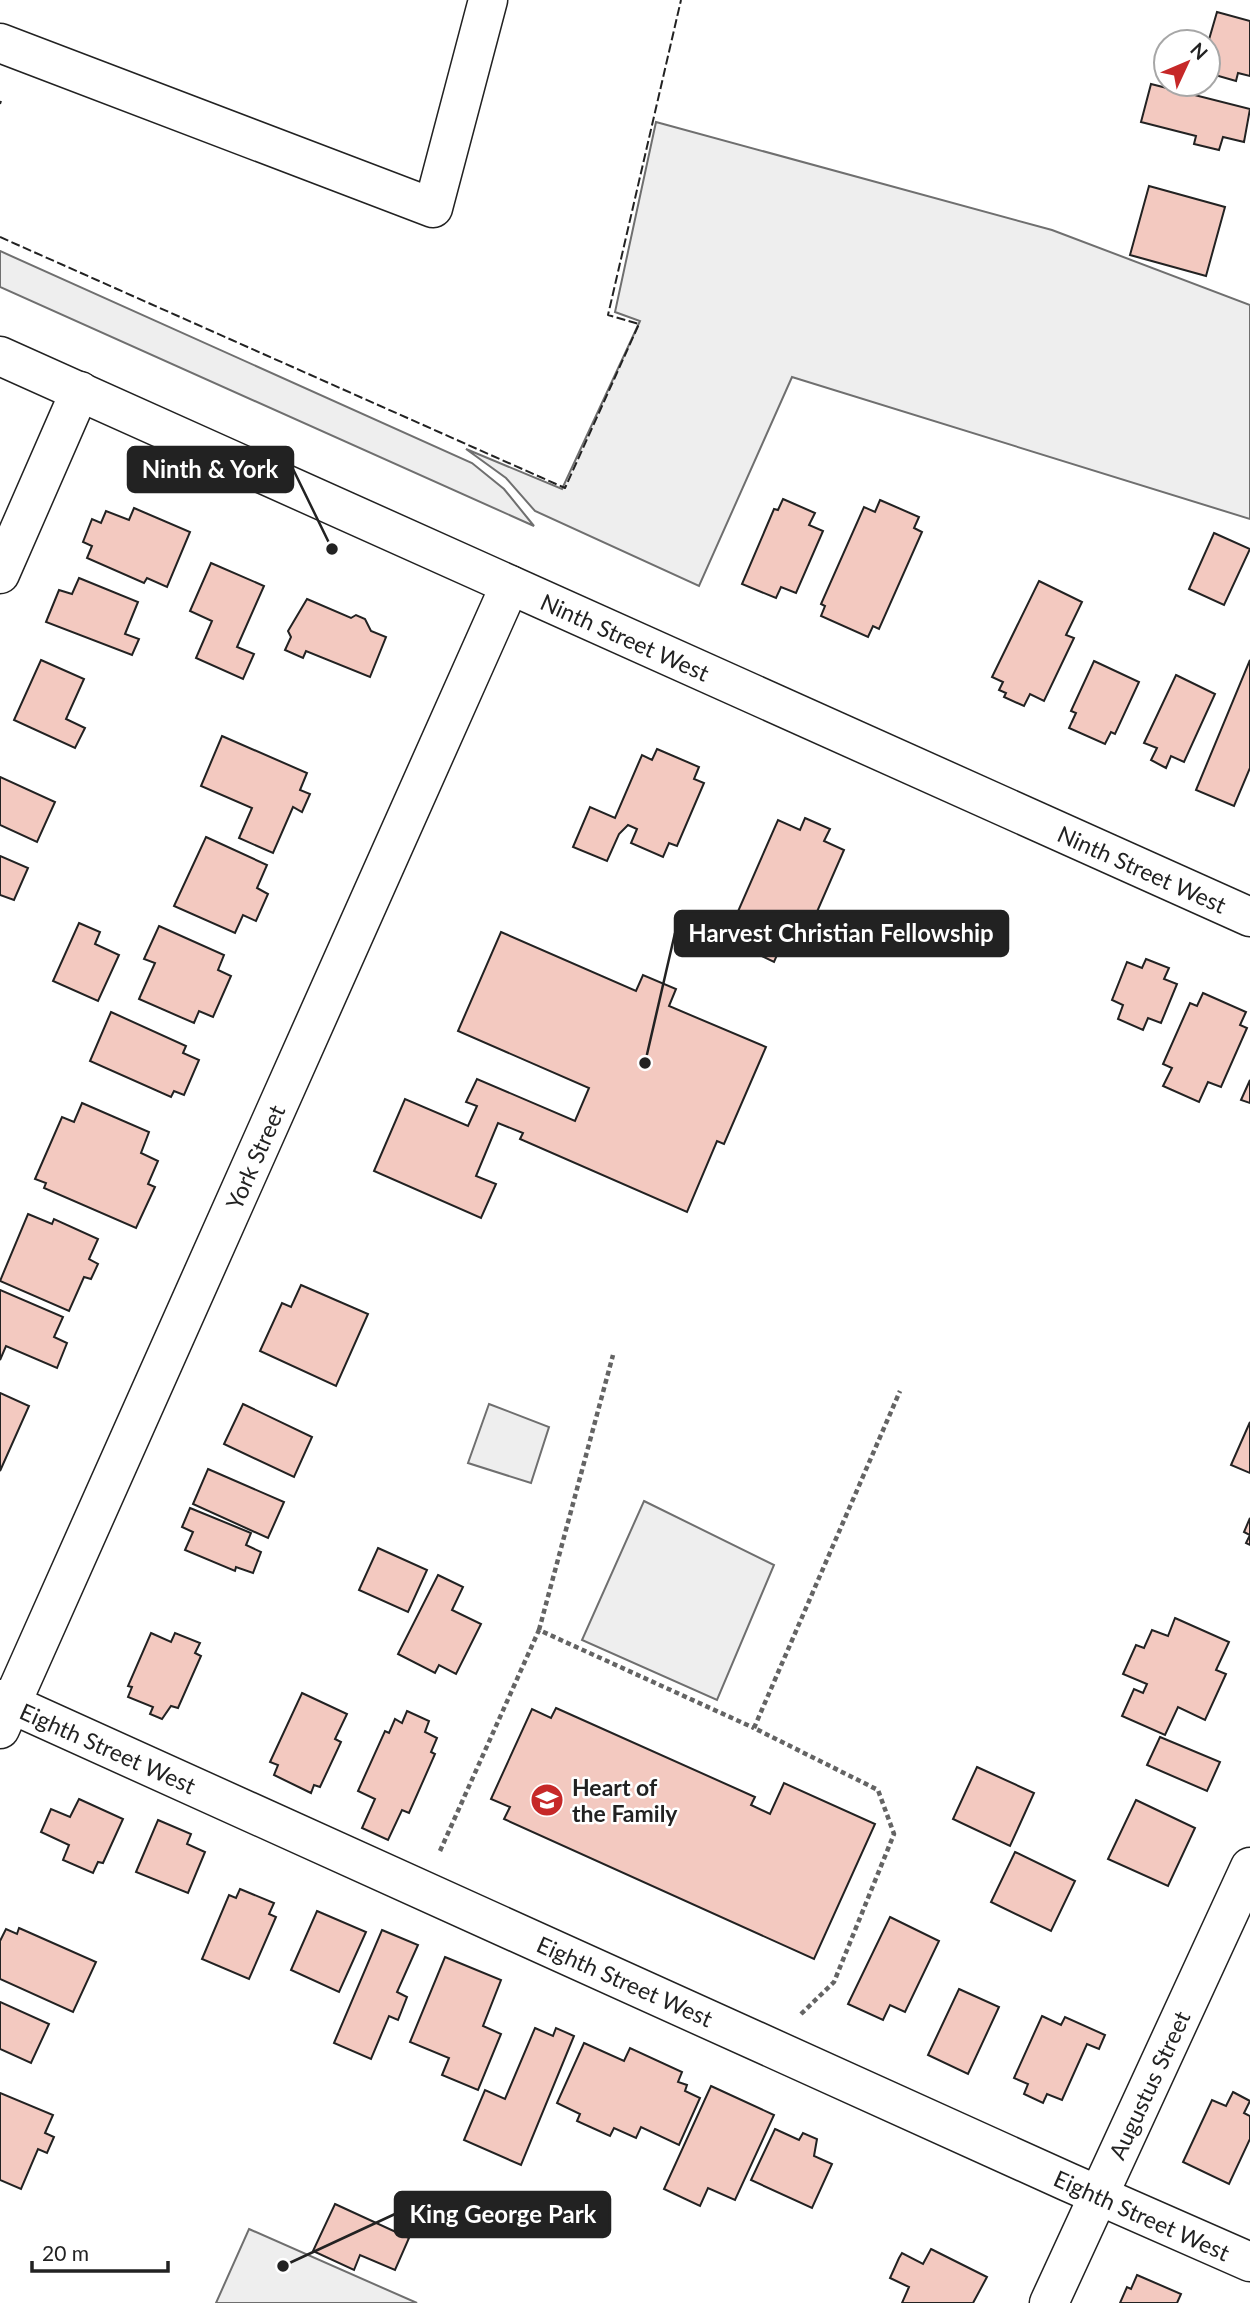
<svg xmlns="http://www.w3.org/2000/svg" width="1250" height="2303" viewBox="0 0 1250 2303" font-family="Lato,sans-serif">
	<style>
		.green { fill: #eee; stroke: #6f6f6f; stroke-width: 2 }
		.building { fill: #f3c9c0; stroke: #222; stroke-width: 2 }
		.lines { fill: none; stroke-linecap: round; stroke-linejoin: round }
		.minor-casing { stroke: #222; stroke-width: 41 }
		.major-casing { stroke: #222; stroke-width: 41 }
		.path { stroke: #646464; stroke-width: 4.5; stroke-dasharray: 5 3.5; stroke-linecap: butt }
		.minor { stroke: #fff; stroke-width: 38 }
		.major { stroke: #fff; stroke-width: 38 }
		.fence { stroke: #222; stroke-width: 2; stroke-dasharray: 9 3.5; stroke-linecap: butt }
		.labels { text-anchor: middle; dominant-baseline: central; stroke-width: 5; stroke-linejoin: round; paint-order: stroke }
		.street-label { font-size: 23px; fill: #222; stroke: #fff }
		.poi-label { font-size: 23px; font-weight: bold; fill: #222; stroke: #fff; text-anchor: start }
		.leader { fill: none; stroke: #222; stroke-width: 2.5 }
		.callout-dot { fill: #222; stroke: #fff; stroke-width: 2.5 }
		.callout { fill: #222; stroke: #222; stroke-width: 2.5 }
		.callout-label { font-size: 24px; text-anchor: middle; font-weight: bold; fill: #fff }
	</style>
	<rect width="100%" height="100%" fill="#fff"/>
	<g class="green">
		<polygon points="656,122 1052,230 1250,305 1250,519 792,377 699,586 535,511 506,478 466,449 562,489 640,321 615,312"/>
		<polygon points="0,251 472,463 504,489 534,526 0,287"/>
		<polygon points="489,1404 549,1427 531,1483 468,1463"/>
		<polygon points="644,1501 774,1565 717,1700 582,1640"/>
		<polygon points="249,2229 417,2303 216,2303"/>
	</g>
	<g class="building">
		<polygon points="1217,12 1250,21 1250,76 1238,73 1236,81 1208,73 1208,43"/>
		<polygon points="1151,84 1250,109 1244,142 1223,137 1219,150 1194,144 1196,136 1141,122"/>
		<polygon points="1149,186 1225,207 1206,276 1130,255"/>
		<polygon points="783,499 815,513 809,525 823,531 796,593 781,587 776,598 742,584 774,509 778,510"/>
		<polygon points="880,500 919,517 914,528 922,532 879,629 873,626 868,637 821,616 825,606 821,604 864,507 875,512"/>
		<polygon points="134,508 190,532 167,587 147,578 144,583 87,558 92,546 83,542 92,519 101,523 106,511 129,520"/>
		<polygon points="1214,533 1250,549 1224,605 1189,589"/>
		<polygon points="211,563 264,586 237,647 254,654 243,679 196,658 212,621 190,611"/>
		<polygon points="79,578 138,602 125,634 139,639 132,655 46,622 59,590 72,594"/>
		<polygon points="1039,581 1082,602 1066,635 1074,638 1044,701 1030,694 1024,706 1004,697 1006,693 999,690 1003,682 992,677"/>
		<polygon points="307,599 351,618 356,615 365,619 371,631 386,637 370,677 306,651 303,658 285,650 291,637 288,631"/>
		<polygon points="41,660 84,679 66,719 85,728 75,748 14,720"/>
		<polygon points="1250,660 1250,768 1234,806 1196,790"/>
		<polygon points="1094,661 1139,682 1115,734 1111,732 1105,744 1069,728 1076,713 1071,711"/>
		<polygon points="1176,675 1215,694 1184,762 1171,756 1166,768 1151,760 1157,748 1144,743"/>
		<polygon points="222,736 307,773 300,790 310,794 302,812 293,807 273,853 239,838 252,808 201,786"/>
		<polygon points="657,749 699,767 694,779 704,783 677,846 669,843 663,857 631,843 637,829 628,825 619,834 607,861 573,847 590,807 615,818 642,755 652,760"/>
		<polygon points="0,777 55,802 37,842 0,825"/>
		<polygon points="805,818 830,829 824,841 844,850 802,946 784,939 774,962 745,948 755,925 736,916 778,820 800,830"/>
		<polygon points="206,837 267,865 257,888 268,894 256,921 243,915 235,933 174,906"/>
		<polygon points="0,856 28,868 14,900 0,895"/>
		<polygon points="79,923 100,932 95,944 119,955 98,1001 53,981"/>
		<polygon points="159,926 224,955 218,970 231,976 213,1017 199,1011 194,1023 139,999 155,963 144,959"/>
		<polygon points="501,932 636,991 643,975 676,989 669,1006 766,1047 724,1144 717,1141 687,1212 520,1139 523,1133 498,1123 476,1176 496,1184 481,1218 374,1171 405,1099 468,1126 477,1106 466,1102 477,1079 575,1121 589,1088 458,1031"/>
		<polygon points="1146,959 1169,968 1164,979 1177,984 1161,1023 1148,1018 1143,1030 1118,1019 1123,1005 1112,1000 1127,962 1142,968"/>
		<polygon points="1203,993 1246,1012 1240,1025 1247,1028 1221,1087 1208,1082 1199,1102 1163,1086 1172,1068 1163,1064 1190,1003 1197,1006"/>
		<polygon points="111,1012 186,1046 183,1053 199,1060 184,1095 174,1091 171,1097 90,1061"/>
		<polygon points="1250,1080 1250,1103 1241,1100"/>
		<polygon points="82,1103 149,1132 141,1153 158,1161 148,1184 155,1187 136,1228 44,1188 46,1183 35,1179 62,1117 74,1122"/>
		<polygon points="28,1214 52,1224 54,1219 98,1239 89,1259 98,1264 91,1279 84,1277 69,1311 0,1281"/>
		<polygon points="301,1285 368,1314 336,1386 260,1351 282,1303 291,1307"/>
		<polygon points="0,1290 63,1317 54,1337 67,1343 57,1368 6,1346 0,1360"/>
		<polygon points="0,1393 29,1406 0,1471"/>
		<polygon points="243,1404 312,1437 294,1477 224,1444"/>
		<polygon points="1250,1422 1250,1473 1231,1465"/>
		<polygon points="208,1469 284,1502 268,1538 193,1504"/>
		<polygon points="190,1508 251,1533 246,1545 261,1552 253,1573 236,1567 235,1571 185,1550 193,1532 182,1527"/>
		<polygon points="1250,1518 1250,1545 1246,1543 1250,1535 1244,1532"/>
		<polygon points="378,1548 427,1570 408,1612 359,1590"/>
		<polygon points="438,1575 463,1587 452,1610 481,1624 456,1674 439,1665 435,1673 398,1654"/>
		<polygon points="1175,1618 1229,1642 1216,1670 1226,1674 1205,1720 1178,1707 1165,1735 1122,1716 1134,1689 1143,1693 1147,1684 1123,1674 1136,1645 1144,1648 1152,1630 1168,1636"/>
		<polygon points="151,1633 171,1642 175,1633 200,1643 195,1653 201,1656 178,1708 171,1706 162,1719 150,1714 153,1707 128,1697 132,1687 128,1686"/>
		<polygon points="302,1693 347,1714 335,1739 341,1742 320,1787 314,1785 311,1793 274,1775 278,1765 270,1762"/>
		<polygon points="556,1708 755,1797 751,1805 770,1814 784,1783 875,1824 814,1959 504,1819 510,1807 491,1799 532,1709 551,1718"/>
		<polygon points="407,1711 429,1721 425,1732 437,1738 431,1752 435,1754 409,1813 402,1810 388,1840 362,1828 375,1799 358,1791 385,1731 389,1733 395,1719 402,1723"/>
		<polygon points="1160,1737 1220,1762 1207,1791 1147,1765"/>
		<polygon points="977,1767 1034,1793 1010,1846 953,1819"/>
		<polygon points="79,1799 123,1819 103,1863 98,1862 93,1873 63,1860 69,1845 41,1832 51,1809 70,1817"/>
		<polygon points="1136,1800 1195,1828 1168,1886 1108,1859"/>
		<polygon points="158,1820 191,1834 187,1844 205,1852 188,1893 136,1872"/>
		<polygon points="1015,1852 1075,1881 1051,1931 991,1902"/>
		<polygon points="240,1889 274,1903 269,1914 276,1917 249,1979 202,1959 229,1895 236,1898"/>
		<polygon points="317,1911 366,1932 339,1992 291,1970"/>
		<polygon points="890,1917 939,1941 905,2012 890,2005 883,2020 848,2004"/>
		<polygon points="19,1928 96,1962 73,2012 0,1979 0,1941 6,1929 17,1934"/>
		<polygon points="382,1930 418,1945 397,1992 407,1997 398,2020 389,2016 371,2059 334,2043"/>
		<polygon points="445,1957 501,1980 483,2026 501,2034 478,2090 442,2075 449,2058 410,2042"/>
		<polygon points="959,1989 999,2007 968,2074 928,2055"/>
		<polygon points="0,2002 49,2024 31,2063 0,2049"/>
		<polygon points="1042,2016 1061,2025 1065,2017 1105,2035 1099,2049 1087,2044 1062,2100 1047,2094 1043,2103 1024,2094 1028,2084 1014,2078"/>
		<polygon points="535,2028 553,2036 556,2028 574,2036 521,2165 464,2140 485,2090 505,2099"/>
		<polygon points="584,2043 624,2061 630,2048 682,2072 678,2082 687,2085 685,2091 700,2098 679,2145 641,2127 636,2138 614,2128 610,2136 577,2121 580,2114 557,2103"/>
		<polygon points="711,2086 774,2115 735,2200 708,2188 700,2206 664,2189"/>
		<polygon points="1233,2092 1250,2101 1244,2113 1250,2116 1250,2139 1229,2184 1183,2162 1212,2100 1226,2106"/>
		<polygon points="0,2093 53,2115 45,2133 54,2137 47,2153 38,2149 21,2189 0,2180"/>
		<polygon points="775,2129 799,2140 803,2133 817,2139 814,2156 832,2164 812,2208 751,2180"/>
		<polygon points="335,2204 409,2238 395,2270 360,2255 354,2270 313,2251"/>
		<polygon points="931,2249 987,2277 973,2303 902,2303 909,2287 890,2278 899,2258 902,2253 923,2264"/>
		<polygon points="1137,2275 1181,2294 1177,2303 1120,2303 1127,2287 1131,2289"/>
	</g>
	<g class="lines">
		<defs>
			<g id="minor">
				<polyline points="0,43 433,208 488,0"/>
				<polyline points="0,574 80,391"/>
				<polyline points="0,1699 1068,2182 1250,2262"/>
				<polyline points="0,1729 510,585"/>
				<polyline points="1049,2303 1250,1867"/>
			</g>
			<polyline id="major" points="0,356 1250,917"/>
		</defs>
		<use href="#minor" class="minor-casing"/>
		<use href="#major" class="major-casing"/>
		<g class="path">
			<polyline points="539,1630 613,1355"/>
			<polyline points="440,1851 539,1630 754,1728"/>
			<polyline points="801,2014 834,1982 894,1834 878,1790 754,1728 900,1391"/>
		</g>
		<use href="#minor" class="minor"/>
		<use href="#major" class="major"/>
		<g class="fence">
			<polyline points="0,104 1,101"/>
			<polyline points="0,237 565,488 639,324 608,315 681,0"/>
		</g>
	</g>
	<defs>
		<symbol id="school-disc" viewBox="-11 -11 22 22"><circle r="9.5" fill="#c62828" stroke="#fff"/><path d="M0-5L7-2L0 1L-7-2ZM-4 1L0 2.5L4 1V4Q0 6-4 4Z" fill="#fff"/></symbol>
	</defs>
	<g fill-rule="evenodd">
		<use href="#school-disc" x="528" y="1781" width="38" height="38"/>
	</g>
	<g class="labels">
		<g class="street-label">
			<text transform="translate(625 637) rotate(24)">Ninth Street West</text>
			<text transform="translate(1142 869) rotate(24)">Ninth Street West</text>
			<text transform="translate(255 1157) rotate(-66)">York Street</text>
			<text transform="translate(108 1748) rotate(24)">Eighth Street West</text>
			<text transform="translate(625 1981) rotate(24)">Eighth Street West</text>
			<text transform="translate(1149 2085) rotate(-65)">Augustus Street</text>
			<text transform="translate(1142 2215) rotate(24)">Eighth Street West</text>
		</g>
		<g class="poi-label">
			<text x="572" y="1787">Heart of<tspan x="572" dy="26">the Family</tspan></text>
		</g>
	</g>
	<path class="leader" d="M332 549L293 469M645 1063L675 933M283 2266L395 2214"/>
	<g class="callout-dot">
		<circle cx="332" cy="549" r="7"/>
		<circle cx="645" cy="1063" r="7"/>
		<circle cx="283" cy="2266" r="7"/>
	</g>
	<g class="callout">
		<rect x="128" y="447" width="165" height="45" rx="7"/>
		<rect x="675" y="911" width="333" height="45" rx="7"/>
		<rect x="395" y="2192" width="215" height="45" rx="7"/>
	</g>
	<g class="callout-label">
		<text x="210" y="478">Ninth &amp; York</text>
		<text x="841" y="942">Harvest Christian Fellowship</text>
		<text x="503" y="2223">King George Park</text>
	</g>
	<g transform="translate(1187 63) rotate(46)"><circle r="33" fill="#ffffff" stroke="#a7a7a7" stroke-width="2"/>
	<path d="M0-5L12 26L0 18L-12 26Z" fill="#c62828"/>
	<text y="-10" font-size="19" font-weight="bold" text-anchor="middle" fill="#222222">N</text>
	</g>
	<path d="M32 2261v10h136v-10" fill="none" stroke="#222222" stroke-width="3.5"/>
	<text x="42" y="2261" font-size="21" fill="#222222" stroke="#ffffff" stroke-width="5" paint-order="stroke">20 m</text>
</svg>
